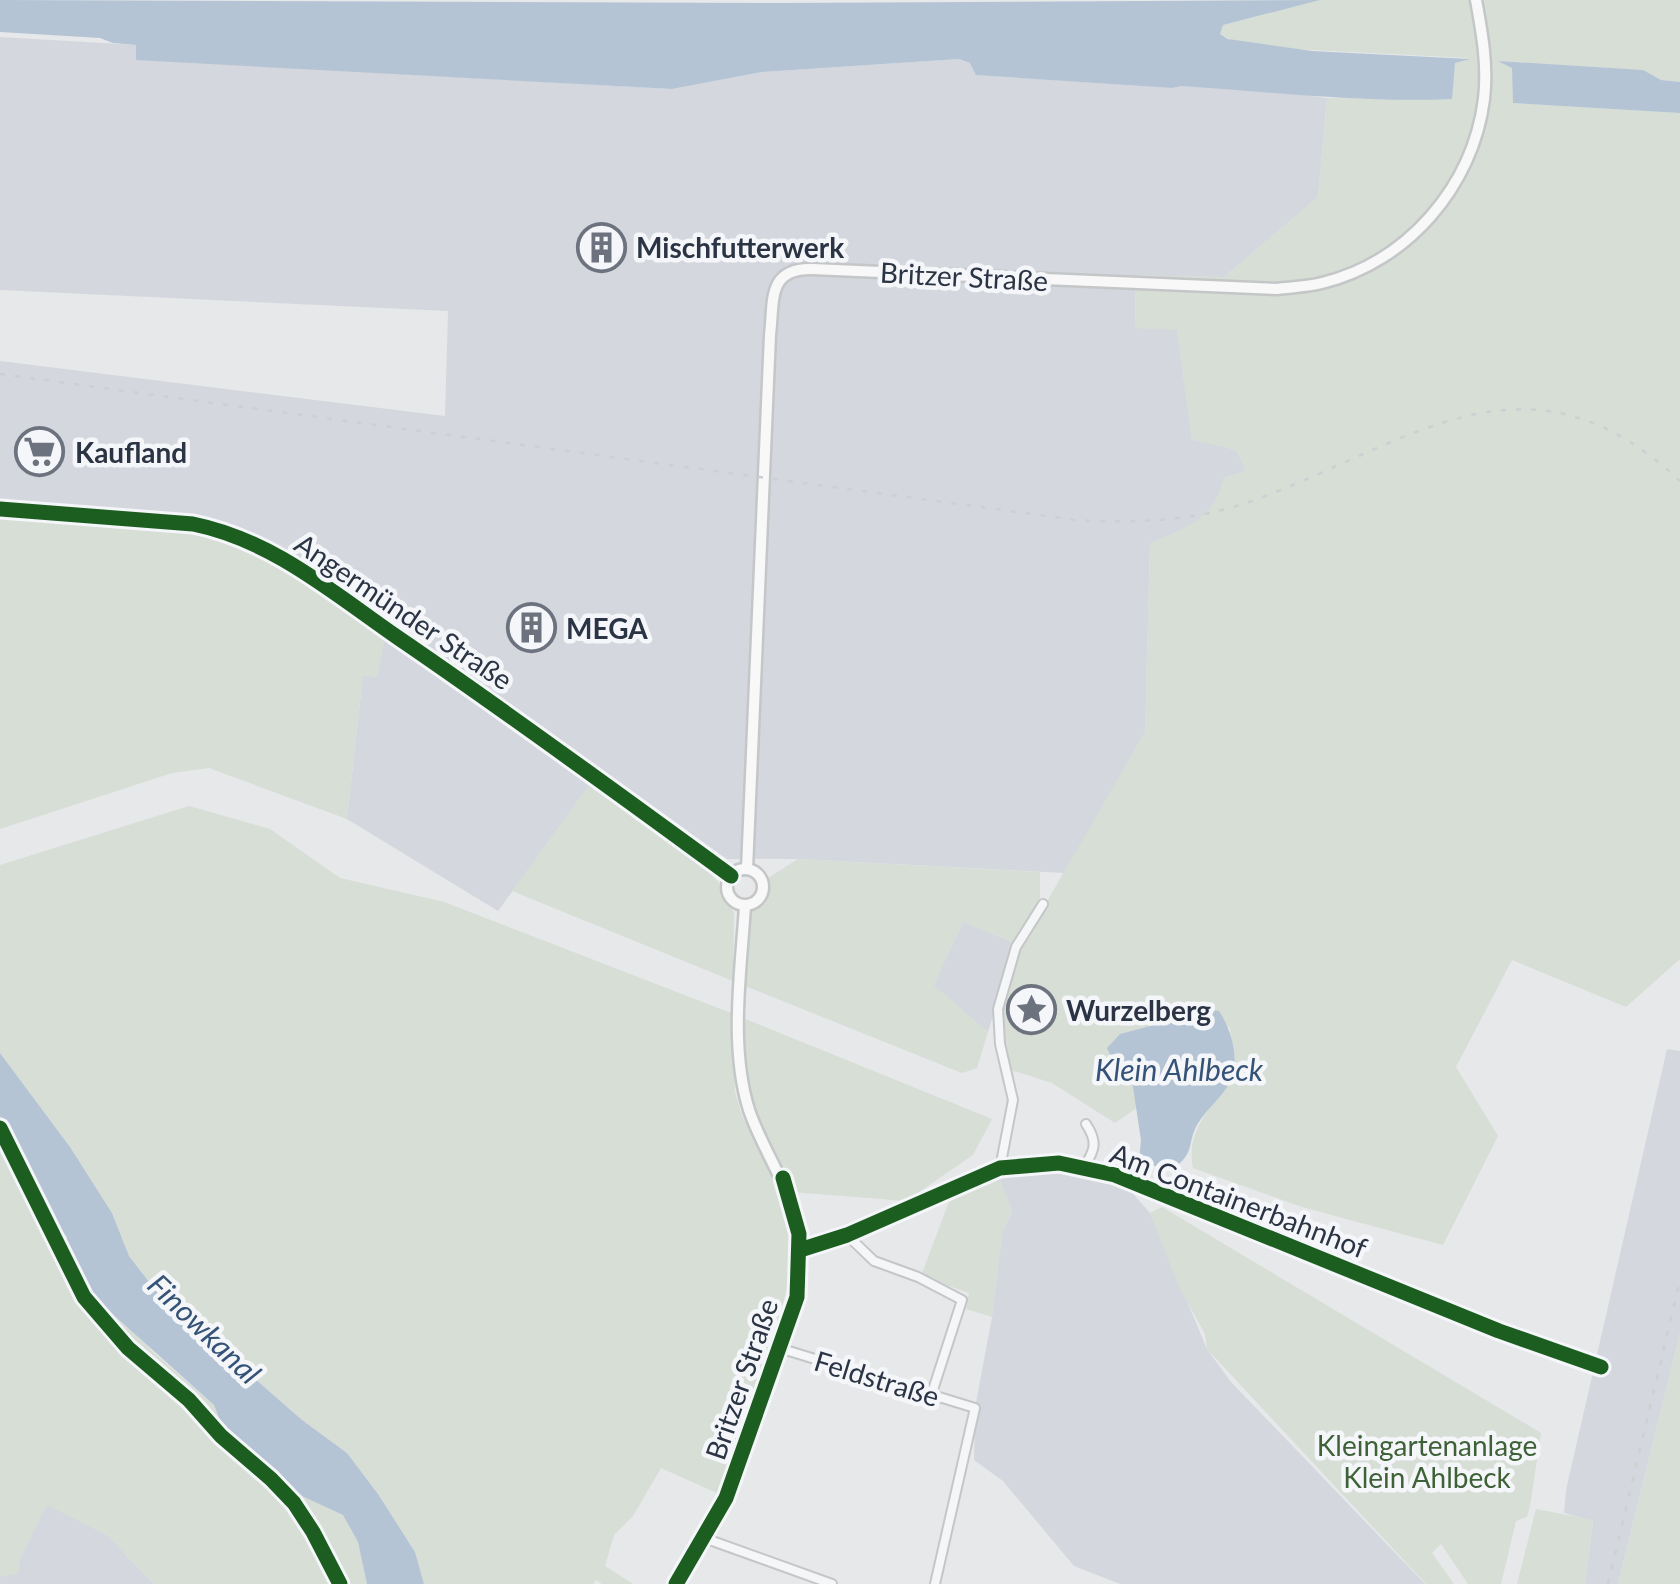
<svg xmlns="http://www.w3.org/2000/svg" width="1680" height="1584" viewBox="0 0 1680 1584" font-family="Lato,sans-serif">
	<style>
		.built { fill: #d4d7dd }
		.green { fill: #d6ded6 }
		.water { fill: #b4c4d5 }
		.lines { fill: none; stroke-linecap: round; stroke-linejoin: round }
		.street-casing { stroke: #c4c6c8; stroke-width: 12 }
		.secondary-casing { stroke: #c4c6c8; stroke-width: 15 }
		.street { stroke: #f5f6f7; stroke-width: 8 }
		.secondary { stroke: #f8f8f8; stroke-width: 10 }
		.rail { stroke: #cecfd2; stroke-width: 2.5; stroke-dasharray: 5 10; stroke-linecap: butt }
		.cycleway-casing { stroke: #f4f6f9; stroke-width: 21 }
		.cycleway { stroke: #1b5e20; stroke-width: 15 }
		.labels { text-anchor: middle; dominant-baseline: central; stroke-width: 9; stroke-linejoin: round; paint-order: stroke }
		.poi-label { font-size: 28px; font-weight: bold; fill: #2b3445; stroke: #f4f6f9; text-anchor: start }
		.street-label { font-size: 28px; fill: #2b3445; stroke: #f4f6f9 }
		.park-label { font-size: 28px; fill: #3f6138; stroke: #f4f6f9 }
		.water-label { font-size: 30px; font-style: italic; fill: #34527a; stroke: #f4f6f9 }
	</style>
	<rect width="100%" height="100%" fill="#e6e8ea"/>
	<g class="built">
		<polygon points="0,37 137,45 136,59 672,89 762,72 959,59 970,63 977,75 1172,88 1182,85 1259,89 1327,98 1318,197 1224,277 1136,276 1135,328 1177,329 1192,439 1236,450 1246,471 1224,478 1220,495 1199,522 1150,544 1145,732 1065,873 798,859 727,859 391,619 291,563 0,510 0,361 445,416 448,311 0,290"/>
		<polygon points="386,632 593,780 498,911 347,819 363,675 377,677"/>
		<polygon points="963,922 1015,943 988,1032 933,986"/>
		<polygon points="1667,1049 1680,1051 1680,1333 1618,1584 1585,1584 1593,1521 1564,1513 1566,1490"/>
		<polygon points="1054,1164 1119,1178 1150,1213 1207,1349 1231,1382 1425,1584 1120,1584 1074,1566 1003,1481 974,1460 975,1408 992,1317 1002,1234 1012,1211 997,1173"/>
		<polygon points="47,1504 107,1535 154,1584 0,1584 0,1560 21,1556"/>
	</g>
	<g class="green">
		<path d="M1320 0H1680V82L1661 80 1640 70 1498 61 1524 68 1513 103 1680 113V959L1626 1007 1512 960 1456 1067 1498 1136 1443 1245 1302 1207 1193 1168C1184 1125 1220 1104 1233 1068 1236 1057 1231 1040 1230 1028L1204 1008 1196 1014 1120 1034 1138 1107 1115 1123 1052 1083 1008 1069 1003 1043V1010L1020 948 1145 732 1150 543C1187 527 1212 521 1224 478L1246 471 1236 450 1192 440 1177 330 1135 328 1136 275 1224 277 1318 197 1327 98 1404 99 1449 63 1469 58 1293 49 1232 40 1220 34 1223 25Z"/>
		<polygon points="0,510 172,521 268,549 386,632 377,677 363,675 347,819 209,768 172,773 0,829"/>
		<polygon points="593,780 625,805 628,813 637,821 646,820 711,870 710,873 719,883 722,898 734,912 733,981 512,891"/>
		<polygon points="189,806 270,829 340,878 444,902 731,1013 735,1092 742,1116 778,1187 776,1189 790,1239 790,1278 771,1345 719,1494 661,1468 633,1516 614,1535 605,1566 633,1584 602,1584 596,1580 593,1584 424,1584 415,1552 378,1494 347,1453 302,1420 160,1296 129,1256 112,1213 70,1147 0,1053 0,865"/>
		<polygon points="798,859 1040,872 1040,900 1015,943 963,922 934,985 988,1032 977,1068 962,1073 745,986 751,913 765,895 768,878"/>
		<polygon points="743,1018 992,1119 973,1155 906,1201 792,1192 754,1110 743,1066"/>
		<polygon points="0,1116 67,1238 66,1244 151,1350 214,1405 225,1433 287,1488 343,1515 358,1542 367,1584 154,1584 107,1535 47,1505 21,1556 18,1574 0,1577"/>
		<polygon points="997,1173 1012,1211 1002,1234 992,1317 966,1309 969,1293 921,1276 953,1191"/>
		<polygon points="1162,1207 1541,1433 1530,1506 1527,1517 1516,1521 1501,1584 1468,1584 1441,1544 1432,1553 1454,1584 1426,1584 1207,1349 1205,1334 1178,1285 1150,1213"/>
		<polygon points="1680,1333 1680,1584 1618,1584"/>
		<polygon points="1536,1509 1593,1520 1585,1584 1517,1584"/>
	</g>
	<g class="water">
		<path d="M0 0 780 3 1320 0 1223 25 1220 34 1228 39 1312 51 1470 59 1455 63 1452 99C1362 103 1271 92 1181 86L1172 88 976 75 970 63 959 59 762 72 672 89 136 60V45L113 43 100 38 0 32Z"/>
		<polygon points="1498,61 1643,70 1661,80 1680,82 1680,113 1513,103 1512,68"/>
		<path d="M1204 1008 1219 1011C1231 1029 1240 1058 1231 1080 1224 1096 1206 1109 1197 1125 1187 1144 1195 1150 1177 1166H1144L1139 1161 1141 1140 1131 1074 1116 1067 1107 1048 1120 1034 1195 1014Z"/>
		<polygon points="0,1053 70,1147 112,1213 129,1256 160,1296 302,1420 347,1453 378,1494 415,1552 424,1584 367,1584 358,1542 343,1515 287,1489 225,1433 214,1405 97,1300 66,1244 67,1237 52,1222 0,1116"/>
	</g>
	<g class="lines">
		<defs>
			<g id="street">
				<path d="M0 509 193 524C272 540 332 592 397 637 510 714 620 795 731 876"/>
				<path d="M1084 1167C1095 1150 1098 1142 1086 1124"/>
				<polyline points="1000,1168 1013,1100 1000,1044 998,1009 1016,947 1043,904"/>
				<polyline points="847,1235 874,1261 918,1277 962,1300 931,1396"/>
				<polyline points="800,1250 847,1235 1000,1168 1059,1163 1115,1175 1499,1331 1601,1367"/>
				<polyline points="779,1348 975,1408 935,1584"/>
				<polyline points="704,1538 832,1584"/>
			</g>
			<g id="secondary">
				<circle cx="745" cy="887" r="18"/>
				<path d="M747 869 770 335C774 301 767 268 812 269L1276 289C1291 287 1307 287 1322 283 1408 262 1473 186 1484 99 1488 65 1482 33 1476 0"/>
				<path d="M676 1584C693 1556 712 1528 726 1499 742 1465 752 1427 764 1391 781 1341 807 1291 799 1237 793 1190 764 1154 749 1110 729 1046 741 971 745 906"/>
			</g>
		</defs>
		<use href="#street" class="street-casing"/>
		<use href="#secondary" class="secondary-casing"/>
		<use href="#street" class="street"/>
		<use href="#secondary" class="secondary"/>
		<g class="rail">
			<path d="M0 374 1076 520C1132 523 1188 522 1243 504 1403 450 1523 334 1680 481"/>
			<polyline points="1608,1584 1680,1280"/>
		</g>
		<defs>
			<g id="cycleway">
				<path d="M0 509 193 524C272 540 332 592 397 637 510 714 620 795 731 876"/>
				<polyline points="0,1128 84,1297 128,1348 189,1400 221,1436 271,1479 294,1503 313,1532 340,1584"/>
				<polyline points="800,1250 847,1235 1000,1168 1059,1163 1115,1175 1499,1331 1601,1367"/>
				<polyline points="676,1584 726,1498 797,1297 799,1234 783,1178"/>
			</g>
		</defs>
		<use href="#cycleway" class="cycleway-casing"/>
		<use href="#cycleway" class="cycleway"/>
	</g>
	<defs>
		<symbol id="building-ring" viewBox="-11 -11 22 22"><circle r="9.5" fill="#f4f6f9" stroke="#6c737f" stroke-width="1.5"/><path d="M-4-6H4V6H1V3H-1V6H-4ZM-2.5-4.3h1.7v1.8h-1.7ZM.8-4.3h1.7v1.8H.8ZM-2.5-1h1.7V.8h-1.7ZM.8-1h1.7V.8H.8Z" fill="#6c737f"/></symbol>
		<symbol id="supermarket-ring" viewBox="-11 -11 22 22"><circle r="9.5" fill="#f4f6f9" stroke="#6c737f" stroke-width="1.5"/><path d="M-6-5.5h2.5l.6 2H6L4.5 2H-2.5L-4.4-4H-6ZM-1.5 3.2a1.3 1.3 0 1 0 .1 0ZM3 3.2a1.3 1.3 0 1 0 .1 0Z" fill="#6c737f"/></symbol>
		<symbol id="sight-ring" viewBox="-11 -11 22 22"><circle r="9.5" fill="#f4f6f9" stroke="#6c737f" stroke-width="1.5"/><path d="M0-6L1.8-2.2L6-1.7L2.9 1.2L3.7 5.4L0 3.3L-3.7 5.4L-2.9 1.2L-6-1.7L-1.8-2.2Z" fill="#6c737f"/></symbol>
	</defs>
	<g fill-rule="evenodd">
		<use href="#building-ring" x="574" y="220" width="55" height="55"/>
		<use href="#supermarket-ring" x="12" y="424" width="55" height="55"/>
		<use href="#building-ring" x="504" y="600" width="55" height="55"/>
		<use href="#sight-ring" x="1004" y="982" width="55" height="55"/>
	</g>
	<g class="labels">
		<g class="poi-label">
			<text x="636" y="247">Mischfutterwerk</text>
			<text x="75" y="452">Kaufland</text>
			<text x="566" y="628">MEGA</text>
			<text x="1066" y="1010">Wurzelberg</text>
		</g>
		<g class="street-label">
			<text transform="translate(964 276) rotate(3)">Britzer Straße</text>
			<text transform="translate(404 611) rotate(34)">Angermünder Straße</text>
			<text transform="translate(1239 1200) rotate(21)">Am Containerbahnhof</text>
			<text transform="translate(877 1378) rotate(17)">Feldstraße</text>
			<text transform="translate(741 1379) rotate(-71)">Britzer Straße</text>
		</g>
		<g class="park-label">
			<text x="1427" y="1445">Kleingartenanlage<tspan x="1427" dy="32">Klein Ahlbeck</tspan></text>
		</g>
		<g class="water-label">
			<text x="1179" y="1069">Klein Ahlbeck</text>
			<text transform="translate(205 1328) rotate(44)">Finowkanal</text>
		</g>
	</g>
</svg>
